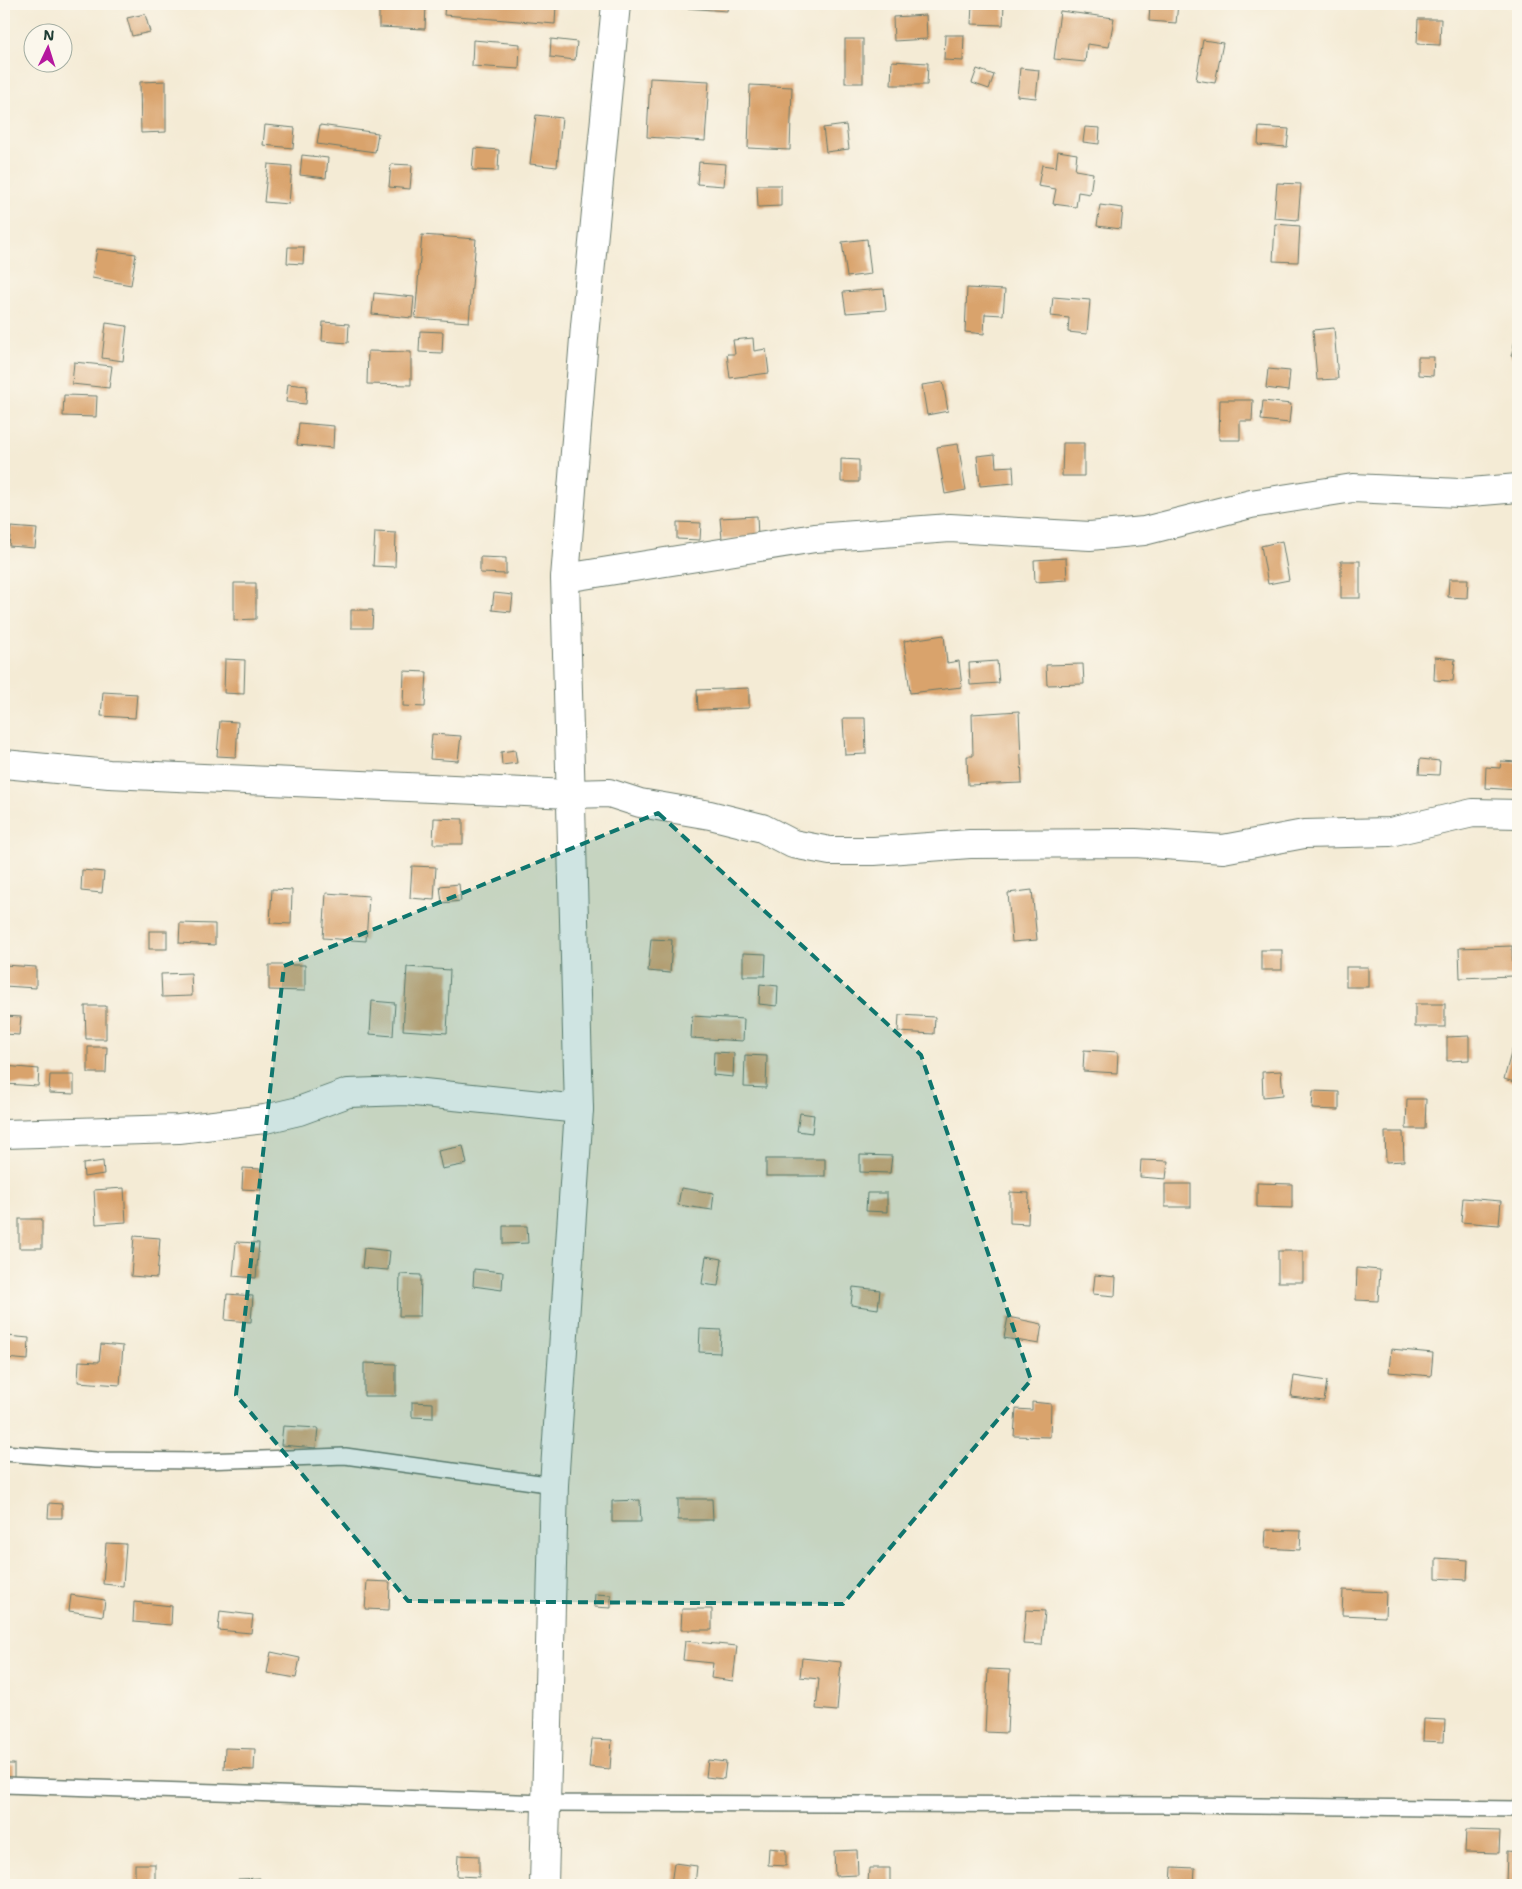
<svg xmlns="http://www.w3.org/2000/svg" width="1522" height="1889" viewBox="0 0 1522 1889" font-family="'Shantell Sans',sans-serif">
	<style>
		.building { fill: #d9a36c }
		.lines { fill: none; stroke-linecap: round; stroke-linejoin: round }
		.service-casing { stroke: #6a7a6c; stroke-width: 18 }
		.minor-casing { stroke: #6a7a6c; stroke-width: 30 }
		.service { stroke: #fff; stroke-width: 15 }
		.minor { stroke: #fff; stroke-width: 28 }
		.marked { fill: #0f766e; fill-opacity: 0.2; stroke: #0f766e; stroke-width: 4; stroke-dasharray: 10 6; stroke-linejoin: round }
	</style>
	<rect width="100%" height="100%" fill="#fbf7ec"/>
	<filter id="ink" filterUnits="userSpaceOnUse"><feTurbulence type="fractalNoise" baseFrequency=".02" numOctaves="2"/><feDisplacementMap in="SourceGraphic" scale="10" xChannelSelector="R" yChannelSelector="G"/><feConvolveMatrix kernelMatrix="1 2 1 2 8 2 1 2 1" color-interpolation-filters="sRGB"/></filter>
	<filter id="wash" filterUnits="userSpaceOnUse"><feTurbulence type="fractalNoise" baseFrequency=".0096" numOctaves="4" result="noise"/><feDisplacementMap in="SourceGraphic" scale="20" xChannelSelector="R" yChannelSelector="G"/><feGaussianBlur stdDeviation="1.12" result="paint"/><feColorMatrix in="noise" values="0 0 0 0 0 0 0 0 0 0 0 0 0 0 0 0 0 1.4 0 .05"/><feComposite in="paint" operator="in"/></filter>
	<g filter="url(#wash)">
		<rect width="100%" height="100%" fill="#f4ebd5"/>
		<g id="blocks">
			<g class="building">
				<polygon points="383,4 426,4 425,29 379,27 379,10 383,9"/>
				<polygon points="445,4 556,4 555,24 444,15"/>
				<polygon points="685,4 728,4 727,11 684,8"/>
				<polygon points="972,4 1004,4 1003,25 971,24"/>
				<polygon points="1160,4 1178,4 1176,23 1149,21 1150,5 1160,6"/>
				<polygon points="1060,11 1114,18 1109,47 1087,44 1085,62 1054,59"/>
				<polygon points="145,14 150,32 132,36 127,18"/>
				<polygon points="926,15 927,39 894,41 893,17"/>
				<polygon points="1418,19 1441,19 1440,45 1417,44"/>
				<polygon points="945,35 964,35 963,61 944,60"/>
				<polygon points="551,39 577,42 575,60 550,57"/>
				<rect x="845" y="39" width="18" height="44"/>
				<polygon points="473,40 520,44 519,69 472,66"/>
				<polygon points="1203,40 1223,43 1215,83 1196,80"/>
				<polygon points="892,61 928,63 927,85 891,85"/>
				<polygon points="1020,68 1039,70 1036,98 1017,96"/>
				<polygon points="977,69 994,75 989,89 972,83"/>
				<polygon points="650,78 709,81 705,141 647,137"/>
				<polygon points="166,81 166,132 141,133 140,82"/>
				<polygon points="750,85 792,87 790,150 748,148"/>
				<polygon points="536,115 562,118 557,167 530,164"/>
				<polygon points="265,125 295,128 293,148 263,145"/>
				<polygon points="320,125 378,133 375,152 317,144"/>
				<polygon points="846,125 849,149 826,152 823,128"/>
				<polygon points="1085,127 1100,128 1099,144 1083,142"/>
				<polygon points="1259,127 1289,129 1287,147 1258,145"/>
				<polygon points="474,148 499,150 498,171 472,170"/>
				<polygon points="1058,151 1077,154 1075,170 1093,173 1090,194 1078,192 1076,207 1053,204 1056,189 1038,186 1042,165 1056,167"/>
				<polygon points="302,155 328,158 326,178 300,175"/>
				<polygon points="699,162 726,164 724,186 697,184"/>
				<polygon points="268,164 292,166 289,204 264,202"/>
				<polygon points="391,164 412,165 410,189 389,187"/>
				<polygon points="1277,183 1301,184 1298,220 1274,218"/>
				<polygon points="757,185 781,185 781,206 758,207"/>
				<polygon points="1100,205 1123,208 1121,229 1097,226"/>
				<polygon points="1275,224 1300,226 1298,262 1273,261"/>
				<polygon points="422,235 476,239 469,322 415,318"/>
				<polygon points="867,239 871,274 847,277 842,242"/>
				<polygon points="288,247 304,247 303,264 287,263"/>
				<polygon points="97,249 136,254 131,285 92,278"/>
				<polygon points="967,288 1005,290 1003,315 985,314 984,334 965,332"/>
				<polygon points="884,289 886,310 846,313 843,292"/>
				<polygon points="374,293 414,297 412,318 372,314"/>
				<polygon points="1053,297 1090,300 1087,334 1068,332 1069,318 1051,316"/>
				<polygon points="323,322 349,324 348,343 322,341"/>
				<polygon points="106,323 127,326 123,361 102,358"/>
				<polygon points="1334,328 1338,379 1317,380 1313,330"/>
				<polygon points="420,331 443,332 442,353 419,352"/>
				<polygon points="753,338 754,351 766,349 769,373 730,378 727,354 735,354 733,340"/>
				<polygon points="1515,340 1518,340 1518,358 1511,356"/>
				<polygon points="368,351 411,352 411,385 367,384"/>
				<polygon points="1418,357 1434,357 1433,376 1418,375"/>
				<polygon points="74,362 112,366 109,388 72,384"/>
				<polygon points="1268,369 1290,371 1288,391 1266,388"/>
				<polygon points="943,382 948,411 927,415 922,385"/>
				<polygon points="288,384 307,386 306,404 286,402"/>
				<polygon points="64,395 97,396 96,417 63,416"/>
				<polygon points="1220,400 1253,400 1252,421 1240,421 1240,440 1219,440"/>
				<polygon points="1263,401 1291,404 1289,423 1261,420"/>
				<polygon points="299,423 334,426 333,448 297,445"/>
				<polygon points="1063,443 1084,443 1084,476 1062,476"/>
				<polygon points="958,444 966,490 945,494 937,447"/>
				<polygon points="995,454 996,467 1013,466 1014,483 980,486 977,456"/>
				<polygon points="841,459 859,460 859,482 841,482"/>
				<polygon points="757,516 758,537 722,539 720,518"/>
				<polygon points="677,522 701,523 700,540 677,539"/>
				<polygon points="11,527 37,529 35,548 9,546"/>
				<polygon points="375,532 396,533 395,567 373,566"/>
				<polygon points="1282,541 1289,580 1268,584 1261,546"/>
				<polygon points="480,557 506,558 506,574 480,573"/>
				<polygon points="1066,558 1067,580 1035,582 1034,560"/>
				<rect x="1341" y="561" width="19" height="37"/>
				<polygon points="1449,579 1468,579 1467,598 1448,597"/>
				<polygon points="234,583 256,583 256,619 234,620"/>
				<polygon points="494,593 513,595 511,612 492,610"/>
				<polygon points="351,610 373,610 372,628 351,628"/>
				<polygon points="944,635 947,663 959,661 962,687 910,693 904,641"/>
				<polygon points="1435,657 1455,659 1453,681 1434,680"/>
				<polygon points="225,659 245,660 244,694 224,693"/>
				<polygon points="997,661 999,683 970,685 969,663"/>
				<polygon points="1083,664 1084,684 1047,685 1046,665"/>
				<polygon points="404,671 427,672 425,707 403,706"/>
				<polygon points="749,688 749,708 698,710 697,690"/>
				<polygon points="103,692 137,694 135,718 101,716"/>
				<polygon points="1019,711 1022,783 968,785 967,756 973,756 972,714"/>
				<polygon points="843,718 865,718 866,754 845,755"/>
				<polygon points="220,721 238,722 236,757 217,756"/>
				<polygon points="432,734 461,736 458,761 430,759"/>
				<polygon points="515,750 517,763 502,765 501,752"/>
				<polygon points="1420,759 1440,761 1439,775 1419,774"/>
				<polygon points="1501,761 1518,762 1518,790 1485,788 1486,767 1500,768"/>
				<polygon points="434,818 463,819 463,844 433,844"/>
				<polygon points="412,866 436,867 434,900 410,898"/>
				<polygon points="82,870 104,872 102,893 81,891"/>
				<polygon points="459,884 461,901 442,903 440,886"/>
				<polygon points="272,889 292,890 291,924 270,923"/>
				<polygon points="1032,890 1037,940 1012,942 1008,893"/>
				<polygon points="326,893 369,896 366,941 323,938"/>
				<polygon points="180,923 215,924 215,945 179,943"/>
				<rect x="149" y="931" width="18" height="18"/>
				<polygon points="651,939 672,940 670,973 648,971"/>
				<polygon points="1512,946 1513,976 1460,978 1459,948"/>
				<rect x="1261" y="950" width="21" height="20"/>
				<polygon points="743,953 766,954 765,976 743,976"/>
				<polygon points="4,965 36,967 36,988 4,986"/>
				<polygon points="269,965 305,965 305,991 269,990"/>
				<polygon points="407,967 450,970 447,1033 403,1030"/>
				<rect x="1346" y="967" width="22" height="20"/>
				<polygon points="191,973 192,996 162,997 161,974"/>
				<polygon points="760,984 778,986 777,1006 759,1004"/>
				<polygon points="372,1001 395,1003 393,1036 370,1034"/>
				<rect x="1415" y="1004" width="30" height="23"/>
				<polygon points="85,1006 106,1006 106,1039 86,1039"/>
				<polygon points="899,1015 935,1017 934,1034 898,1032"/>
				<polygon points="4,1016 21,1017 19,1035 4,1034"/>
				<polygon points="692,1016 744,1019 743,1041 691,1038"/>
				<polygon points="1469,1036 1469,1060 1447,1061 1447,1037"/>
				<polygon points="1513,1046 1518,1048 1518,1083 1504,1079"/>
				<polygon points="88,1047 107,1047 106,1073 88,1073"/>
				<polygon points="1084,1050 1118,1052 1117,1073 1083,1071"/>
				<polygon points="714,1052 734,1053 733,1077 713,1075"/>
				<polygon points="745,1055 767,1056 766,1088 744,1087"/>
				<polygon points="4,1066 39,1069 38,1086 4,1084"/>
				<polygon points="1281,1071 1283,1095 1263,1097 1262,1072"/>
				<polygon points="50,1075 74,1075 74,1094 49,1093"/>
				<polygon points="1313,1091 1339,1092 1339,1110 1312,1109"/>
				<polygon points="1407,1099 1426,1099 1425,1129 1406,1129"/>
				<polygon points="800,1113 814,1115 812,1133 797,1131"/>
				<polygon points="1385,1132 1403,1132 1404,1161 1386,1162"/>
				<polygon points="463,1146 467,1164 442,1169 438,1151"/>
				<polygon points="860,1155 892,1156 890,1173 860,1172"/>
				<rect x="766" y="1159" width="59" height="17"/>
				<polygon points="1141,1160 1168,1161 1166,1179 1140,1177"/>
				<polygon points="103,1161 104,1174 84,1177 83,1164"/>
				<polygon points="243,1168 261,1169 261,1190 242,1189"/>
				<polygon points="1257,1183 1292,1184 1292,1208 1257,1207"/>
				<rect x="1165" y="1184" width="26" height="23"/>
				<polygon points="124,1188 126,1222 96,1224 94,1190"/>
				<polygon points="681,1188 714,1193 712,1210 678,1205"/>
				<polygon points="1010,1192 1029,1193 1028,1224 1010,1223"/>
				<polygon points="867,1193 887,1193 887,1212 866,1211"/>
				<polygon points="1463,1198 1501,1201 1499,1225 1461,1222"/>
				<rect x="19" y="1219" width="23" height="29"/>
				<polygon points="503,1226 527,1226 528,1243 503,1244"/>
				<polygon points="134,1236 160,1238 157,1278 131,1276"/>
				<polygon points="236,1242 259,1243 256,1278 233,1276"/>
				<polygon points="364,1248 390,1251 388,1270 362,1268"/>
				<rect x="1278" y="1251" width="25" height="31"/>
				<polygon points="706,1256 722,1259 718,1286 702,1284"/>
				<polygon points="1357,1268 1380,1270 1378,1301 1356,1300"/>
				<polygon points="474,1269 503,1272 502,1290 473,1286"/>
				<polygon points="400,1274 421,1275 420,1316 399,1316"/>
				<polygon points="1095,1275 1116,1277 1115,1296 1093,1294"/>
				<polygon points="853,1287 880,1290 878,1309 851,1305"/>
				<polygon points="227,1294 253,1296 251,1322 225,1320"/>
				<polygon points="1008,1317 1042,1324 1039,1344 1004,1338"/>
				<polygon points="700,1329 721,1330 720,1353 699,1352"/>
				<polygon points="7,1336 29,1338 28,1360 5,1358"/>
				<polygon points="101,1344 123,1346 120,1385 78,1382 79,1361 99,1362"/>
				<polygon points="1391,1349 1433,1353 1431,1376 1389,1372"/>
				<polygon points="364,1363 396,1364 396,1396 364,1396"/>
				<polygon points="1294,1376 1327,1381 1324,1401 1291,1397"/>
				<polygon points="412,1402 433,1403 433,1418 412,1417"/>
				<polygon points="1032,1402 1051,1404 1050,1437 1014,1436 1016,1409 1032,1410"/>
				<polygon points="283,1426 318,1428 316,1448 281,1445"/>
				<polygon points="678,1499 712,1499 713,1520 678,1520"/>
				<polygon points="640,1500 641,1522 612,1522 612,1501"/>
				<polygon points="49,1503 62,1504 62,1518 48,1518"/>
				<polygon points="1266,1530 1301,1531 1300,1550 1265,1548"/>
				<polygon points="106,1543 126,1544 123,1586 103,1584"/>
				<polygon points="1436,1558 1468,1560 1467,1580 1436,1578"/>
				<polygon points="367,1581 390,1582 389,1610 365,1609"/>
				<polygon points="1343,1590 1386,1592 1385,1617 1342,1615"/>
				<polygon points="595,1594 611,1595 611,1608 594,1607"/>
				<polygon points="71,1595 105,1600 103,1616 69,1611"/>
				<polygon points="134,1602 172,1606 171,1625 133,1622"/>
				<polygon points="682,1609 712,1609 712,1630 681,1630"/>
				<polygon points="1026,1610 1045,1611 1042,1645 1023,1644"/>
				<polygon points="220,1611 253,1615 251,1633 218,1630"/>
				<polygon points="685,1641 737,1646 733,1681 711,1678 713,1663 683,1660"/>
				<polygon points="271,1652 300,1658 296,1678 267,1673"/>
				<polygon points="802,1658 841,1662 837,1711 816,1709 819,1679 800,1677"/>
				<polygon points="988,1669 1010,1670 1007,1733 985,1732"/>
				<polygon points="1424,1719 1445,1720 1444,1742 1423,1741"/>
				<polygon points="592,1739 612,1740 610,1769 589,1767"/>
				<polygon points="225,1748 255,1749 254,1770 224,1769"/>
				<polygon points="708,1760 726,1762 724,1779 706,1777"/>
				<rect x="4" y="1764" width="10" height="19"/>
				<polygon points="1466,1830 1500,1831 1499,1853 1465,1852"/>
				<polygon points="769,1848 786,1850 786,1866 768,1865"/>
				<polygon points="857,1850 858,1875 835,1876 834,1851"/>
				<polygon points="1507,1851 1518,1852 1518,1885 1506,1885"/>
				<polygon points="458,1855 479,1856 479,1877 457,1876"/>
				<polygon points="674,1863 697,1866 695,1885 671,1884"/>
				<rect x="135" y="1864" width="20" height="21"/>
				<polygon points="1172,1867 1195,1868 1194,1885 1171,1885"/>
				<polygon points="869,1868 890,1868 890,1883 868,1883"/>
				<polygon points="260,1878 260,1885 238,1885 238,1879"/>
			</g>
		</g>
	</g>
	<g filter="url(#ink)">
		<use href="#blocks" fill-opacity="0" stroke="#6a7a6c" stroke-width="1"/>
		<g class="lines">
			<defs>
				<g id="service">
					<polyline points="4,1453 96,1460 202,1461 345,1456 554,1485"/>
					<polyline points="4,1785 545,1803 1182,1805 1518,1809"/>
				</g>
				<g id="minor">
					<polyline points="565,578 815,538 950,528 1090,536 1144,531 1251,504 1353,488 1459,493 1518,488"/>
					<polyline points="4,764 109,774 570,794 609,793 640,803 710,815 762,828 793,844 830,851 874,851 970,844 1135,843 1223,849 1304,834 1390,832 1473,813 1518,814"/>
					<polyline points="4,1134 179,1129 265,1119 299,1111 348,1093 405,1091 579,1109"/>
					<polyline points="544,1885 554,1485 579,1109 565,578 585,326 616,4"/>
				</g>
			</defs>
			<use href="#service" class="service-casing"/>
			<use href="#minor" class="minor-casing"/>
			<use href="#service" class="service"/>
			<use href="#minor" class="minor"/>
		</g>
	</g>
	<path class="marked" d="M658 813 921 1055 1031 1380 843 1604 408 1601 236 1395 284 966Z"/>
	<rect width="1522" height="1889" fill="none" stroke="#fbf7ec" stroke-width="20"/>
	<g transform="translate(48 48) rotate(4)"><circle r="24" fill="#fbf7ec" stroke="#a3ada2"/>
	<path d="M0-4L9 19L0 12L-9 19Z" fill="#b5179e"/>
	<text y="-8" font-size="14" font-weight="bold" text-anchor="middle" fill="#1f3d34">N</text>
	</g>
</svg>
